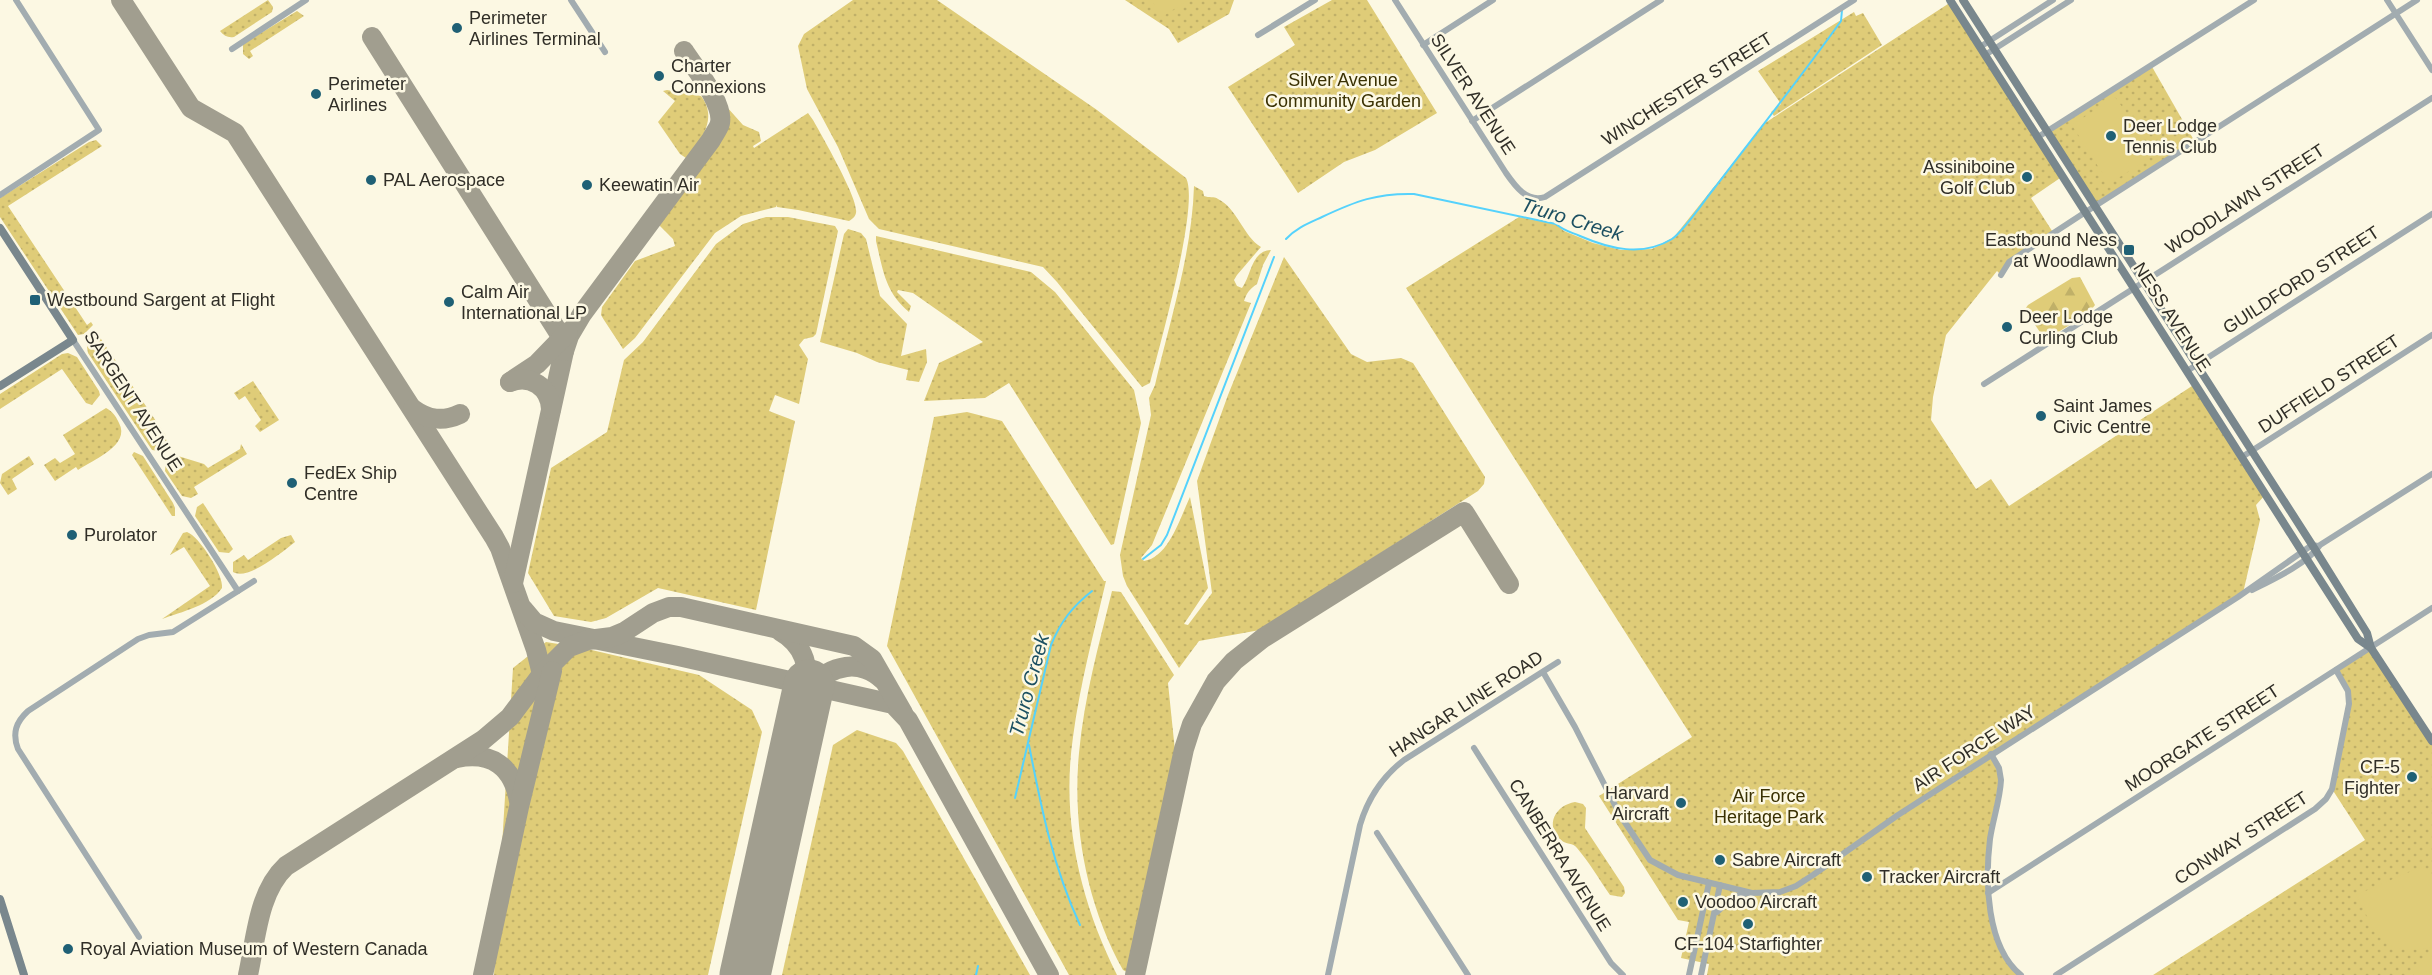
<svg xmlns="http://www.w3.org/2000/svg" width="2432" height="975" viewBox="0 0 2432 975" font-family="Helvetica,sans-serif">
	<style>
		.green { fill: url(#green-dots) }
		.forest { fill: url(#forest-firs) }
		.pitch { fill: #dfcc78 }
		.lines { fill: none; stroke-linecap: round; stroke-linejoin: round }
		.stream { stroke: #55d2fc; stroke-width: 2 }
		.taxiway { stroke: #a19e8f; stroke-width: 20 }
		.runway { stroke: #a19e8f; stroke-width: 51 }
		.street { stroke: #a2acb0; stroke-width: 6 }
		.secondary { stroke: #79878d; stroke-width: 8 }
		.poi-dot { fill: #1f6075; stroke: #fcf8e3; stroke-width: 2 }
		.labels { text-anchor: middle; dominant-baseline: central; stroke-width: 5; stroke-linejoin: round; paint-order: stroke }
		.poi-label { font-size: 18px; fill: #302e27; stroke: #fcf8e3; text-anchor: start }
		.park-label { font-size: 18px; fill: #3a3103; stroke: #fcf8e3 }
		.street-label { font-size: 18px; fill: #302e27; stroke: #fcf8e3 }
		.water-label { font-size: 20px; font-style: italic; fill: #1c5062; stroke: #fcf8e3 }
	</style>
	<defs>
		<pattern id="green-dots" width="8" height="8" patternUnits="userSpaceOnUse" patternTransform="scale(1.5)"><rect width="8" height="8" fill="#dfcc78"/><path d="M2 2h.1M6 6h.1" fill="none" stroke="#c0b068" stroke-width="1.8" stroke-linecap="round"/></pattern>
		<pattern id="forest-firs" width="22" height="20" patternUnits="userSpaceOnUse" patternTransform="scale(1.5)"><rect width="22" height="20" fill="#dfcc78"/><path d="M5 1l3.5 6h-7zM16 11l3.5 6h-7z" fill="#c0b068"/></pattern>
	</defs>
	<rect width="100%" height="100%" fill="#fcf8e3"/>
	<g class="green">
		<path d="M268 0 273 7 272 12 234 37C228 38 224 36 220 31Z"/>
		<path d="M853 0H937L1097 110 1186 178C1200 204 1159 348 1150 383L1142 387 1057 282 1043 267 879 229 869 219 838 147 807 89 798 46 804 34Z"/>
		<polygon points="1125,0 1234,0 1229,14 1178,43 1169,29"/>
		<polygon points="1332,0 1367,0 1437,113 1375,150 1344,162 1298,193 1228,87 1295,45 1284,27"/>
		<polygon points="1951,2 2063,176 2031,198 2054,234 2009,262 2001,275 1997,271 1946,335 1933,397 1931,420 1976,489 1991,479 2009,506 2195,384 2265,495 2256,505 2260,520 2243,593 1991,754 2000,772 1990,839 1988,893 1999,943 2018,975 1707,975 1709,964 1681,958 1689,922 1678,920 1599,796 1692,737 1406,288 1519,217 1556,224 1564,231 1593,243 1621,250 1652,249 1674,237 1765,123"/>
		<polygon points="297,11 304,16 250,51 253,56 249,59 243,54 243,44"/>
		<polygon points="1854,12 1856,16 1863,13 1882,45 1774,116 1771,112 1781,104 1758,71"/>
		<polygon points="2151,65 2195,142 2095,206 2047,131"/>
		<path d="M667 90 701 96C718 118 702 140 686 158L680 154 658 122 675 101 663 91Z"/>
		<path d="M726 106 743 125 759 132 761 141 753 146 754 148 808 113 813 120C822 136 856 195 856 210 857 215 853 219 849 221L798 210 777 207 776 205V207L741 216 715 233 635 338 623 349 604 320 601 315 602 307 635 261 675 246 673 239 658 224 723 136 727 123Z"/>
		<polygon points="96,140 102,146 8,206 87,325 91,322 93,325 84,334 78,335 0,217 0,198 89,142"/>
		<path d="M1194 186 1203 191 1204 196C1209 198 1214 196 1218 199 1237 208 1243 236 1261 247L1237 275 1234 280 1237 286 1242 288C1252 274 1251 251 1271 250L1263 265 1257 284C1250 289 1247 292 1244 301L1251 303 1152 545 1141 558 1144 561C1169 557 1180 518 1190 497L1208 588 1184 624 1188 625 1212 593 1197 481 1228 395 1284 257 1351 354 1367 362 1401 358 1413 363 1485 477 1484 484 1478 491 1260 630 1199 641 1179 668 1127 586 1123 576 1120 555 1151 415 1149 398 1155 385C1170 320 1192 253 1194 186Z"/>
		<polygon points="766,217 788,217 835,226 838,231 816,334 813,337 804,339 799,345 808,359 799,404 775,395 769,411 795,421 756,610 658,588 606,618 591,622 554,616 528,573 551,468 607,432 624,360 643,342 716,244 743,224"/>
		<polygon points="848,229 861,233 866,239 880,296 907,324 901,356 926,349 927,362 919,382 906,380 908,370 877,362 857,353 820,342 844,234"/>
		<path d="M876 236 1031 272 1055 292 1134 390 1141 423 1114 544 1111 545 1009 383 985 398 924 401 939 363 983 342 913 293 898 290 897 292 911 306 909 312C885 292 883 270 876 241Z"/>
		<polygon points="99,336 166,436 165,438 170,445 159,451 152,450 88,353 87,347 90,342"/>
		<polygon points="68,353 77,357 99,391 100,395 92,405 86,403 62,369 0,409 0,394 62,354"/>
		<polygon points="253,381 279,420 260,432 255,426 261,420 245,396 239,400 234,393"/>
		<path d="M106 408C112 411 116 416 119 423 131 445 93 460 78 470L76 467 55 481 44 465 55 458 60 463 75 454 63 435Z"/>
		<path d="M967 412 1002 421 1104 581H1106C1094 632 1080 684 1073 737 1061 820 1080 901 1117 975H1069L887 646 934 417Z"/>
		<polygon points="241,444 247,454 194,487 198,494 191,498 182,496 165,471 166,462 178,456 204,464 208,468 240,449"/>
		<polygon points="134,452 143,456 173,503 175,508 175,516 172,516 132,455"/>
		<polygon points="29,456 34,464 12,479 17,489 8,495 0,483 2,474"/>
		<polygon points="203,503 233,549 229,553 219,552 195,516 197,507"/>
		<path d="M187 532C199 536 224 575 222 588 211 605 181 612 162 619L210 586 184 547 170 555 183 533Z"/>
		<path d="M291 535 295 542C282 552 248 581 233 572V562L244 555 248 560 281 538Z"/>
		<path d="M1112 591 1121 592 1174 675 1168 683 1175 751 1127 972 1123 970C1087 905 1072 827 1079 753 1084 698 1099 644 1112 591Z"/>
		<polygon points="546,642 583,648 699,675 752,710 762,732 708,975 494,975 513,668"/>
		<polygon points="2371,648 2432,741 2432,975 2153,975 2365,840 2332,789 2349,697 2336,670"/>
		<polygon points="857,730 896,743 903,751 1030,975 782,975 833,745"/>
		<path d="M1575 802 1583 804 1586 808 1585 828 1624 887 1625 893 1622 897 1610 895C1599 879 1589 862 1577 848 1573 842 1566 845 1561 840 1544 825 1556 805 1575 802Z"/>
	</g>
	<polygon class="forest" points="2080,277 2095,305 2088,314 2050,337 2043,337 2025,309 2028,305 2072,278"/>
	<g class="pitch">
		<polygon points="1151,0 1188,0 1162,17"/>
		<polygon points="2115,97 2128,115 2142,118 2139,132 2154,155 2109,184 2072,125"/>
		<path d="M2421 867 2428 870 2432 878V947C2381 958 2377 934 2356 895Z"/>
		<polygon points="2432,956 2432,975 2414,975 2410,967"/>
	</g>
	<g class="lines">
		<g class="stream">
			<path d="M1286 239C1296 228 1309 223 1322 217 1356 201 1377 193 1414 194L1556 224C1564 231 1571 232 1580 236 1610 249 1642 257 1672 239 1685 230 1705 199 1716 186 1758 131 1801 77 1841 21L1842 10"/>
			<polyline points="1143,559 1161,545 1167,535 1274,257"/>
			<path d="M1029 745C1041 807 1053 867 1080 925"/>
			<path d="M1015 798 1051 645C1061 621 1072 607 1092 591"/>
			<polyline points="976,975 978,966"/>
		</g>
		<g class="taxiway">
			<polyline points="121,0 191,108 235,133 494,537 500,548 536,650 544,682"/>
			<polyline points="372,37 562,338 564,351 513,583"/>
			<path d="M564 351 569 336 582 314 711 140C714 134 719 128 720 123 724 103 694 67 684 51"/>
			<polyline points="510,382 537,364 568,332"/>
			<path d="M510 382C530 374 550 387 551 409"/>
			<path d="M413 409C428 420 443 422 460 414"/>
			<polyline points="523,609 534,622 554,631 678,656 893,704 908,720 1049,975"/>
			<path d="M780 631C805 645 811 670 805 696"/>
			<path d="M457 758C492 751 513 767 519 801"/>
			<path d="M785 801C791 775 801 704 815 685 822 675 833 669 846 667 859 665 873 670 883 680"/>
			<path d="M248 975C256 939 258 892 286 866L483 740 510 717 542 674 569 647 588 640 612 637 624 632 653 613 669 607H681L854 646 872 659 903 713"/>
			<polyline points="483,975 519,807 552,671"/>
			<polyline points="1135,975 1184,749 1192,724 1216,681 1234,661 1263,638 1464,512 1509,584"/>
		</g>
		<polyline class="runway" points="745,975 809,685"/>
		<g class="street">
			<polyline points="571,0 605,52"/>
			<path d="M1395 0 1506 173C1515 186 1527 203 1545 197L1854 0"/>
			<polyline points="2387,0 2432,70"/>
			<polyline points="1258,35 1315,0"/>
			<polyline points="1423,45 1493,0"/>
			<polyline points="1980,47 2053,0"/>
			<polyline points="232,49 306,0"/>
			<polyline points="1985,55 2071,0"/>
			<polyline points="1472,121 1661,0"/>
			<polyline points="2038,137 2254,0"/>
			<polyline points="0,195 99,130 16,0"/>
			<polyline points="2001,275 2009,262 2081,215 2417,0"/>
			<polyline points="73,340 238,591"/>
			<polyline points="2187,371 2432,214"/>
			<polyline points="1984,384 2432,98"/>
			<polyline points="2242,457 2432,335"/>
			<path d="M2252 590C2272 580 2307 564 2320 545L2432 474"/>
			<polyline points="1543,672 1575,727 1620,815 1650,860 1678,875 1752,893 1780,892 1796,886 1813,875 1898,815 2238,597 2312,545 2318,546"/>
			<polyline points="1474,748 1611,963 1623,975"/>
			<path d="M1991 754 1999 768 2001 780C2000 800 1993 819 1990 839 1985 880 1986 947 2021 975"/>
			<polyline points="1377,833 1468,975"/>
			<polyline points="1988,893 2432,608"/>
			<polyline points="1717,912 1733,897 1748,893"/>
			<path d="M139 937 18 749C12 733 16 722 28 711L138 639 149 635 173 632 254 581"/>
			<path d="M1328 975 1360 825C1368 798 1382 777 1404 760L1558 662"/>
			<polyline points="1689,975 1709,883"/>
			<polyline points="1701,975 1720,885"/>
			<polyline points="2056,975 2315,809 2326,799 2332,789 2349,704 2348,691 2336,670"/>
		</g>
		<g class="secondary">
			<polyline points="1950,0 2306,558 2358,639 2371,648"/>
			<polyline points="1963,0 2316,551 2367,633 2371,648 2432,741"/>
			<polyline points="0,228 73,340 0,386"/>
			<polyline points="0,899 24,975"/>
		</g>
	</g>
	<g class="poi-dot">
		<circle cx="457" cy="28" r="6"/>
		<circle cx="659" cy="76" r="6"/>
		<circle cx="316" cy="94" r="6"/>
		<circle cx="2111" cy="136" r="6"/>
		<circle cx="2027" cy="177" r="6"/>
		<circle cx="371" cy="180" r="6"/>
		<circle cx="587" cy="185" r="6"/>
		<rect x="2123" y="244" width="12" height="12" rx="3"/>
		<rect x="29" y="294" width="12" height="12" rx="3"/>
		<circle cx="449" cy="302" r="6"/>
		<circle cx="2007" cy="327" r="6"/>
		<circle cx="2041" cy="416" r="6"/>
		<circle cx="292" cy="483" r="6"/>
		<circle cx="72" cy="535" r="6"/>
		<circle cx="2412" cy="777" r="6"/>
		<circle cx="1681" cy="803" r="6"/>
		<circle cx="1720" cy="860" r="6"/>
		<circle cx="1867" cy="877" r="6"/>
		<circle cx="1683" cy="902" r="6"/>
		<circle cx="1748" cy="924" r="6"/>
		<circle cx="68" cy="949" r="6"/>
	</g>
	<g class="labels">
		<g class="poi-label">
			<text x="469" y="18">Perimeter<tspan x="469" dy="21">Airlines Terminal</tspan></text>
			<text x="671" y="66">Charter<tspan x="671" dy="21">Connexions</tspan></text>
			<text x="328" y="84">Perimeter<tspan x="328" dy="21">Airlines</tspan></text>
			<text x="2123" y="126">Deer Lodge<tspan x="2123" dy="21">Tennis Club</tspan></text>
			<text x="2015" y="167" text-anchor="end">Assiniboine<tspan x="2015" dy="21">Golf Club</tspan></text>
			<text x="383" y="180">PAL Aerospace</text>
			<text x="599" y="185">Keewatin Air</text>
			<text x="2117" y="240" text-anchor="end">Eastbound Ness<tspan x="2117" dy="21">at Woodlawn</tspan></text>
			<text x="461" y="292">Calm Air<tspan x="461" dy="21">International LP</tspan></text>
			<text x="47" y="300">Westbound Sargent at Flight</text>
			<text x="2019" y="317">Deer Lodge<tspan x="2019" dy="21">Curling Club</tspan></text>
			<text x="2053" y="406">Saint James<tspan x="2053" dy="21">Civic Centre</tspan></text>
			<text x="304" y="473">FedEx Ship<tspan x="304" dy="21">Centre</tspan></text>
			<text x="84" y="535">Purolator</text>
			<text x="2400" y="767" text-anchor="end">CF-5<tspan x="2400" dy="21">Fighter</tspan></text>
			<text x="1669" y="793" text-anchor="end">Harvard<tspan x="1669" dy="21">Aircraft</tspan></text>
			<text x="1732" y="860">Sabre Aircraft</text>
			<text x="1879" y="877">Tracker Aircraft</text>
			<text x="1695" y="902">Voodoo Aircraft</text>
			<text x="1748" y="944" text-anchor="middle">CF-104 Starfighter</text>
			<text x="80" y="949">Royal Aviation Museum of Western Canada</text>
		</g>
		<g class="park-label">
			<text x="1343" y="80">Silver Avenue<tspan x="1343" dy="21">Community Garden</tspan></text>
			<text x="1769" y="796">Air Force<tspan x="1769" dy="21">Heritage Park</tspan></text>
		</g>
		<g class="street-label">
			<text transform="translate(1687 89) rotate(-32)">WINCHESTER STREET</text>
			<text transform="translate(1473 94) rotate(57)">SILVER AVENUE</text>
			<text transform="translate(2245 199) rotate(-33)">WOODLAWN STREET</text>
			<text transform="translate(2301 280) rotate(-33)">GUILDFORD STREET</text>
			<text transform="translate(2172 317) rotate(57)">NESS AVENUE</text>
			<text transform="translate(2329 384) rotate(-33)">DUFFIELD STREET</text>
			<text transform="translate(133 401) rotate(57)">SARGENT AVENUE</text>
			<text transform="translate(1466 704) rotate(-33)">HANGAR LINE ROAD</text>
			<text transform="translate(2202 738) rotate(-33)">MOORGATE STREET</text>
			<text transform="translate(1974 748) rotate(-33)">AIR FORCE WAY</text>
			<text transform="translate(2241 838) rotate(-33)">CONWAY STREET</text>
			<text transform="translate(1560 855) rotate(58)">CANBERRA AVENUE</text>
		</g>
		<g class="water-label">
			<text transform="translate(1572 219) rotate(17)">Truro Creek</text>
			<text transform="translate(1029 685) rotate(-75)">Truro Creek</text>
		</g>
	</g>
</svg>
